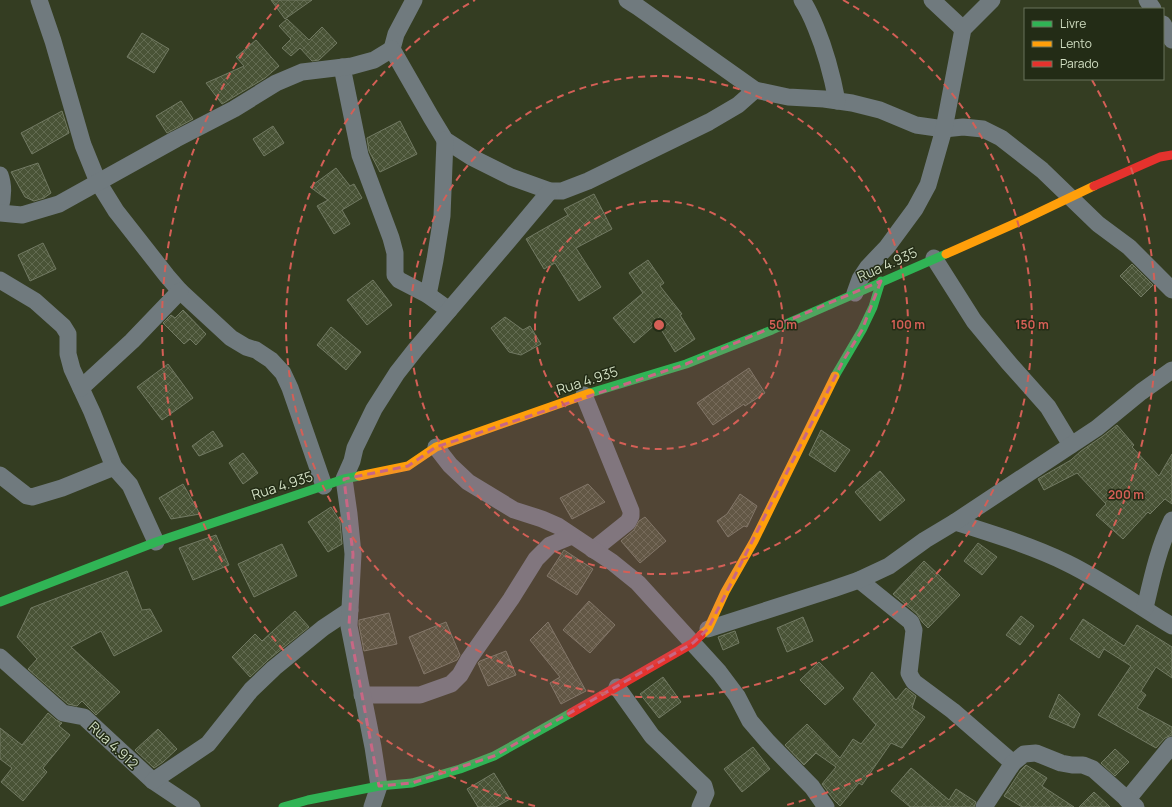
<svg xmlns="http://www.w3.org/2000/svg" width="1172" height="807" viewBox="0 0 1172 807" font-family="Manrope,sans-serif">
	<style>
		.building { fill: url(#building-cross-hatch); stroke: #727a63 }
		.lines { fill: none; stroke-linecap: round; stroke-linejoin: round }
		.street { stroke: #707a7e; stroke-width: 17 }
		.fast { stroke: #30b455; stroke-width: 9 }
		.slow { stroke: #ff9f0a; stroke-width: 9 }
		.jam { stroke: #e5322d; stroke-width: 9 }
		.marked { fill: #c86784; fill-opacity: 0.2; stroke: #c86784; stroke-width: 3; stroke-dasharray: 8 5; stroke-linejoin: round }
		.ring { fill: none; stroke: #d45f56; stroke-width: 2; stroke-dasharray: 7 5 }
		.labels { text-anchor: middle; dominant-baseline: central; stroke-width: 3; stroke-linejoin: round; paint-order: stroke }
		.street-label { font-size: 14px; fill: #d1dec2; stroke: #232c16 }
		.centre { fill: #d45f56; stroke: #232c16; stroke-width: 2 }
		.ring-label { font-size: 12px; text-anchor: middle; font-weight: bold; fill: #d45f56; stroke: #232c16; stroke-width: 3; stroke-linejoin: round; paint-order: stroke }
	</style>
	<defs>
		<pattern id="building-cross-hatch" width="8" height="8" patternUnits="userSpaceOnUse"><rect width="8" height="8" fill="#495336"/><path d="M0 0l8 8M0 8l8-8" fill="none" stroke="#626b51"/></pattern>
	</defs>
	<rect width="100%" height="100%" fill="#343d22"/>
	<g class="building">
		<polygon points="271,0 312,0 285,19"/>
		<polygon points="287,19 309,40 322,27 337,43 319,60 312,61 300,48 291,56 282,48 291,39 279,26"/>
		<polygon points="142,33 169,49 154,73 127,57"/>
		<polygon points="256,40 279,66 265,78 222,104 206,83 244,66 236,57"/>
		<polygon points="181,101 193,119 167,133 156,116"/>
		<polygon points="62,111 69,133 32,154 21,133"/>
		<polygon points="400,121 417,154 380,172 369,151 367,138"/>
		<polygon points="273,126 284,143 264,156 253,139"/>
		<polygon points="38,163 51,193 44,198 34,201 25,197 11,172"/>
		<polygon points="336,168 350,186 354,184 362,198 342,210 350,224 334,234 317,206 328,200 310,187"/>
		<polygon points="594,194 612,229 576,248 601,287 579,301 555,263 544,269 526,239 568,215 564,209"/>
		<polygon points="43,243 56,269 30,281 18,255"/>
		<polygon points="648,260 664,283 660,286 682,314 680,315 695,339 675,352 657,323 634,343 613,318 643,293 629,273"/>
		<polygon points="1132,264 1153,285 1141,297 1120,276"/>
		<polygon points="373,280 392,305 367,325 347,300"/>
		<polygon points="183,310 206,334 196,345 190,339 184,344 163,323 171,315 175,318"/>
		<polygon points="505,317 523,330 530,326 541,344 521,355 509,352 491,328"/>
		<polygon points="331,327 361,352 346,370 317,345"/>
		<polygon points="168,364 193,398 162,420 137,387"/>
		<polygon points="749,368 765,393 745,406 744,404 713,425 697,403"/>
		<polygon points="1117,425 1134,445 1132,447 1159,476 1172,454 1172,504 1165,499 1150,514 1148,512 1123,539 1096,515 1106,504 1077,473 1044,490 1038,479 1071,460 1081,451 1103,436"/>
		<polygon points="821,430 850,450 835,472 809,455"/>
		<polygon points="213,431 223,446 199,456 192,446"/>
		<polygon points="243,453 258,473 243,484 229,463"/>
		<polygon points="880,471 905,500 880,521 855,492"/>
		<polygon points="183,484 200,514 171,519 159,498"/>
		<polygon points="588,484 605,502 572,519 560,498"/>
		<polygon points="740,494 757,506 747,527 744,526 728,537 717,521 727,514"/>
		<polygon points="331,507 340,521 342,544 328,552 308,522"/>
		<polygon points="645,517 666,541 640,563 621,541 634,530 639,521"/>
		<polygon points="216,535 229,565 193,580 179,548"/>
		<polygon points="978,543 997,557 982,575 964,561"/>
		<polygon points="282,544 297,576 254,597 238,564"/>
		<polygon points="564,550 593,569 577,595 547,576"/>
		<polygon points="924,561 960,595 928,628 922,622 917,614 893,594"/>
		<polygon points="127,571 142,610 150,609 162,631 114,656 101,631 71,647 120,692 96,715 82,701 77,706 68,704 28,669 37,659 17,637 31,608"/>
		<polygon points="589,601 615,625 590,653 563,630"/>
		<polygon points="295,611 309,627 268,660 250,677 232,657 255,634 262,641"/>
		<polygon points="389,613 397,644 364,651 359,625 359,620"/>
		<polygon points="1021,616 1034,626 1020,645 1006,635"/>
		<polygon points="803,617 813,641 787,652 777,628"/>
		<polygon points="1083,619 1124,646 1137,625 1172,647 1172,678 1156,667 1141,691 1146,695 1137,708 1172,727 1172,735 1165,738 1156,748 1098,715 1131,666 1104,649 1099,658 1070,639"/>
		<polygon points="446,622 460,655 457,660 424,674 409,637"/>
		<polygon points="548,622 586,691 561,704 550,683 560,677 530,640"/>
		<polygon points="735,631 739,643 723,650 718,637"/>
		<polygon points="506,651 516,675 488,686 478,663 480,661"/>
		<polygon points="819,662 844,688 825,705 800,680"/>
		<polygon points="872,672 896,700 906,688 916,696 912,708 925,717 902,748 891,743 862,785 859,783 840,806 834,800 822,784 836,767 816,753 804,765 785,745 807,724 840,758 853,739 861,744 876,725 853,699"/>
		<polygon points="663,677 681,702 659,718 640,694"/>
		<polygon points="1059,694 1080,714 1074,728 1049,717"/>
		<polygon points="48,713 56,720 62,723 59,726 70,735 43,768 47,772 23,801 1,782 12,768 0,759 0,728 22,745"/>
		<polygon points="158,729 177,749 163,762 154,768 135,750"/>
		<polygon points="753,747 770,769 742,792 724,769"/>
		<polygon points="1115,749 1129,762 1115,776 1101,763"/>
		<polygon points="1026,765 1047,778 1042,786 1074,807 1022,807 1004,796 1021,770"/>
		<polygon points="911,768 949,800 956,789 976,802 974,807 910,807 891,791"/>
		<polygon points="494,773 510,799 496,807 478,807 467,789"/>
		<polygon points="1094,792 1110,807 1079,807"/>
	</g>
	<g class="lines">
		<g class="street">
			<polyline points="39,0 53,41 83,145 98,182 116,211 167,276 180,291 231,338 246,347 256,350 271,360 283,373 290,388 324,486"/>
			<polyline points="414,0 396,34 392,49 431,117 445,140 473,158 511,177 550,191 562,191 588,181 709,122 738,105 755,90"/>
			<polyline points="627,0 638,7 755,90 788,97 824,99 852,103 880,110 916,125 944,129 963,127 983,129 1001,138 1042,170 1098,224 1129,247 1172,290"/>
			<path d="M802 0C808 9 812 18 816 28 826 52 832 75 837 101"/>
			<polyline points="932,0 963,29"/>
			<polyline points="1147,0 1153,9"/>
			<polyline points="1163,24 1172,40"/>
			<polyline points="342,67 360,155 391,238 395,253 395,275 399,280 428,295 449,310"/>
			<path d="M0 175C4 186 3 198 0 209"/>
			<polyline points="0,213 22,215 59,204 176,139 234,109 276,83 302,72 352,66 374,60 392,49"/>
			<polyline points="934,258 974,321 1008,362 1048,407 1071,445"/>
			<polyline points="0,280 35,301 63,326 68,334 68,354 72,369 92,412 114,467 130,485 156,542"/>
			<polyline points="855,293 860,279 868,267 887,247 915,209 928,185 944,129 963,29 992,0"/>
			<polyline points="428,295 435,260 442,216 445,140"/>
			<polyline points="81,388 132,341 180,291"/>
			<polyline points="584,395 631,511 631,516 628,522 593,550"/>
			<polyline points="436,447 450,465 468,482 514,510 542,519 558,526 612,562 638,583 719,672 737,696 750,721 768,742 812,787 826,807"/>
			<polyline points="0,475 27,496 32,497 62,488 114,467"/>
			<path d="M955 522C993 534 1032 546 1067 563 1104 581 1137 605 1172 626"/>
			<polyline points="859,580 911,622 914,630 909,673 911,677 914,682 953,711 1013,763"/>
			<path d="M1145 608C1152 578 1158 549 1172 520"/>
			<polyline points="708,629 833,589 859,580 889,566 925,540 955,522 1097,428 1141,392 1172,370"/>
			<polyline points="0,657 63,713 84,717 153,781 192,807"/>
			<polyline points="617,687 652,736 704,786 706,793 700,807"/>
			<polyline points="362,695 420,695 451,684 460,675 469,659 511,599 536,559 550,545 572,536"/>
			<polyline points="153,781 208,744 251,690 274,668 323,628 350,610"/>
			<polyline points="1127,800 1172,745"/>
			<polyline points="372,807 379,786 373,747 349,626 353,554 349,514 344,479 352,461 355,448 374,409 397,373 415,350 509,240 550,191"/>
			<polyline points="984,807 1013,763 1024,754 1036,753 1061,763 1072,765 1083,765 1093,769 1136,807"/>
		</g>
		<g class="fast">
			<polyline points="835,376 862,330 873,307 881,281"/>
			<polyline points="590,393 686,364 772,330 946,254"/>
			<polyline points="0,602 156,542 344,479 359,476"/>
			<polyline points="283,807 308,800 379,786 412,783 460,769 494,756 571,713"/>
		</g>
		<g class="slow">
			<polyline points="946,254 1025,219 1094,186"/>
			<polyline points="359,476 408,466 436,447 590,393"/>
			<polyline points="701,635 708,629 725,592 754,541 835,376"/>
		</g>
		<g class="jam">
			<polyline points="1094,186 1160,157 1172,155"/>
			<polyline points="571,713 693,643 701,635"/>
		</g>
	</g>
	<path class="marked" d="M881 281 862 330 843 361 708 629 693 643 494 756 412 783 379 786 349 626 353 554 344 479 408 466 436 447 686 364Z"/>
	<g class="ring">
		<circle cx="659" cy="325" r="124"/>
		<circle cx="659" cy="325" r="249"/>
		<path d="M843 0A373 373 0 1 1 475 0"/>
		<path d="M535 806A497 497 0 0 1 281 2M1092 80A497 497 0 0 1 783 806"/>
	</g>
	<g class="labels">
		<g class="street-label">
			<text transform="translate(887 264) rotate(-24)">Rua 4.935</text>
			<text transform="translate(587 380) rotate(-18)">Rua 4.935</text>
			<text transform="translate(282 485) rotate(-18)">Rua 4.935</text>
			<text transform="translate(114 745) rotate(43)">Rua 4.912</text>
		</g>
	</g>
	<circle cx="659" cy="325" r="6" class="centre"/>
	<g class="ring-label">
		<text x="783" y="329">50 m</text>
		<text x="908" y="329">100 m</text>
		<text x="1032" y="329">150 m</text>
		<text x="1126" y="499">200 m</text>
	</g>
	<rect x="1024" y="8" width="140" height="72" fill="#232c16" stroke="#69735b"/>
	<rect x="1032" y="21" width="20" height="6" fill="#30b455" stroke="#69735b"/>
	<text x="1060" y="28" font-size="12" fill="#d1dec2">Livre</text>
	<rect x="1032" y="41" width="20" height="6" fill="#ff9f0a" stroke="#69735b"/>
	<text x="1060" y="48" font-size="12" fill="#d1dec2">Lento</text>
	<rect x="1032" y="61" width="20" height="6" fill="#e5322d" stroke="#69735b"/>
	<text x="1060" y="68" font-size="12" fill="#d1dec2">Parado</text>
</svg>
